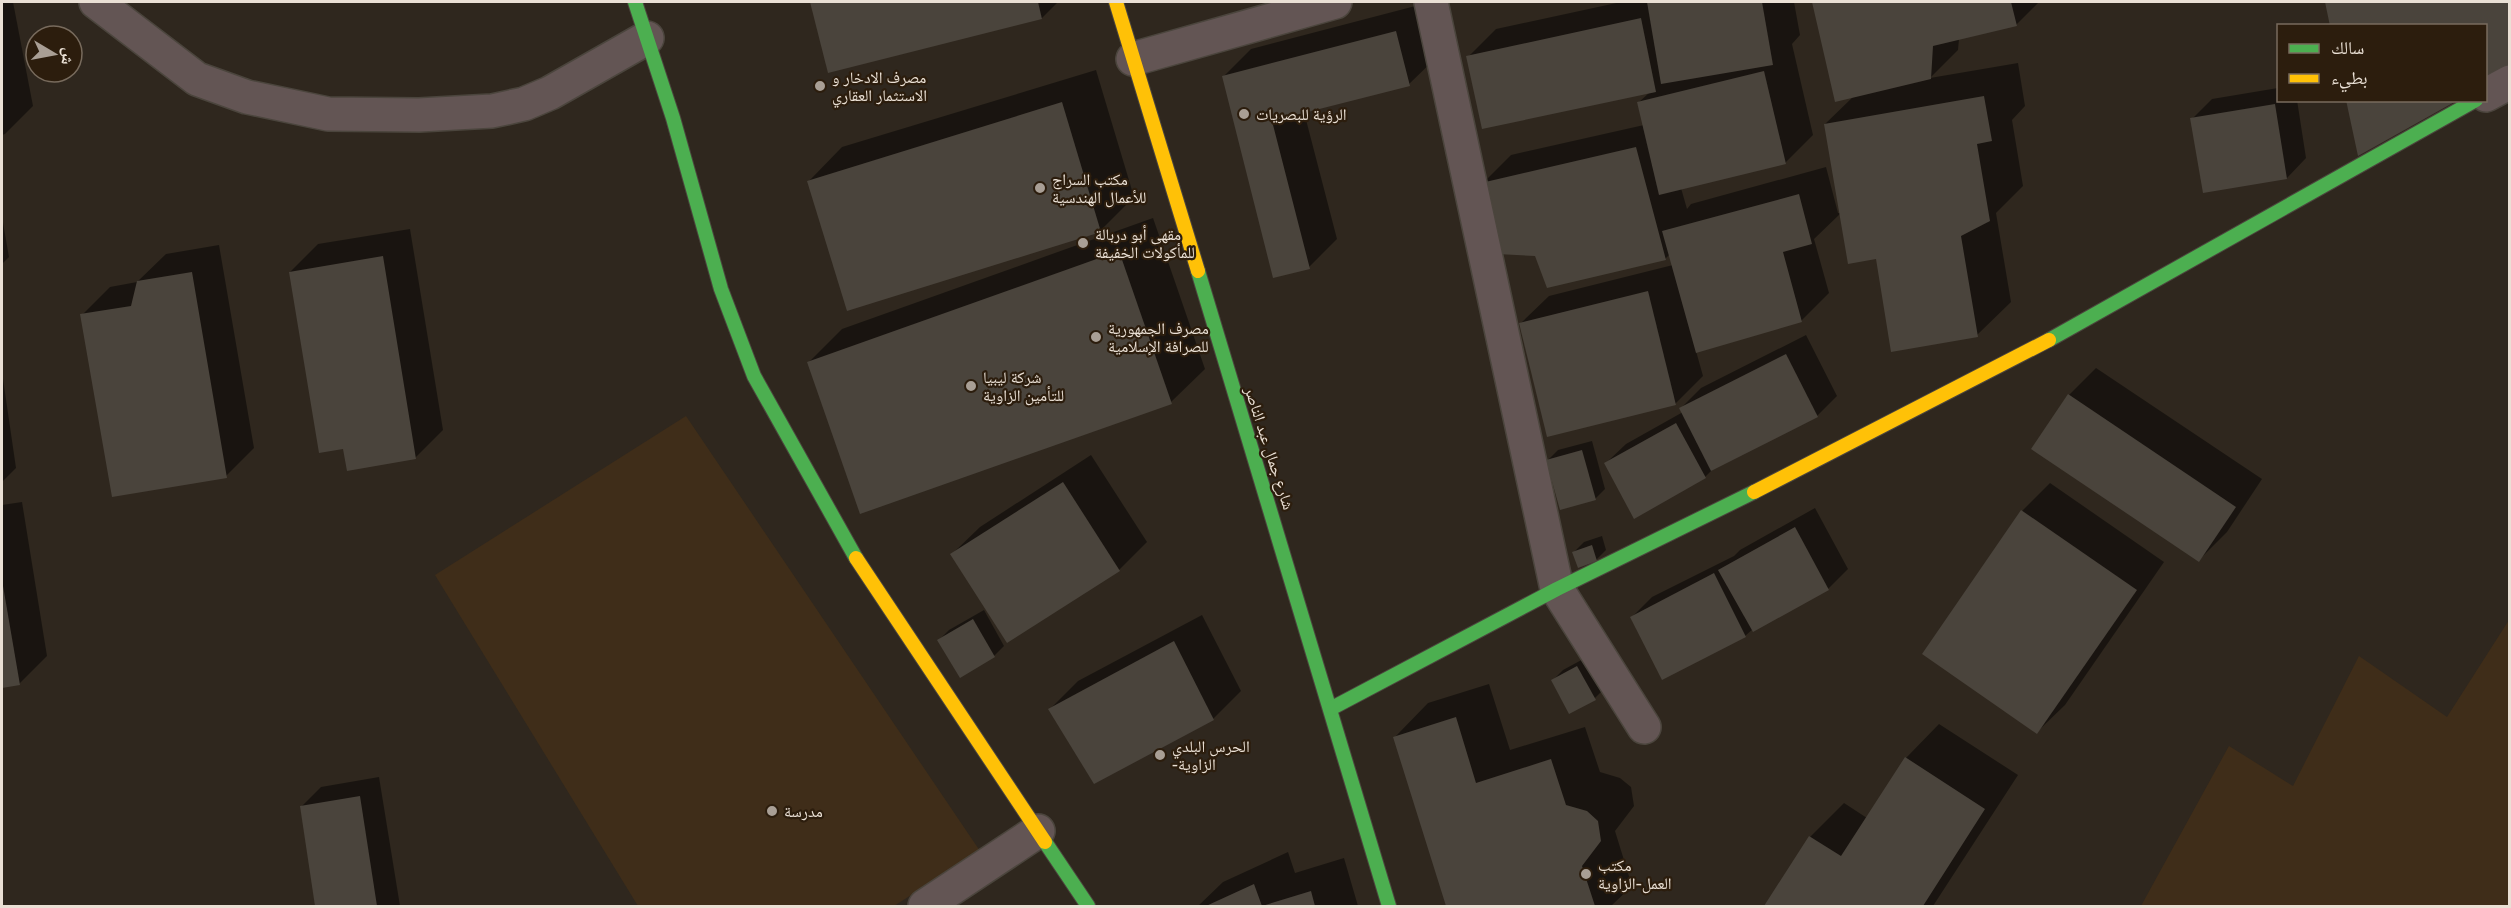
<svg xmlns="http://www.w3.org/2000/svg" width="2511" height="908" viewBox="0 0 2511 908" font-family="'Golos Text','Noto Naskh Arabic',sans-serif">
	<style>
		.built { fill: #3f2d19 }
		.shadow { fill: #0007 }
		.building { fill: #4a443c }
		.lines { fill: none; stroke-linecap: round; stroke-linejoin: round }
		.street-casing { stroke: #4b453d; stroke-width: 36 }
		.fast-casing { stroke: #4b453d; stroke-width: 16 }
		.slow-casing { stroke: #4b453d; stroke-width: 16 }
		.street { stroke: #635554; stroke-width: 33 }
		.fast { stroke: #4caf50; stroke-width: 14 }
		.slow { stroke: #ffc107; stroke-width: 14 }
		.poi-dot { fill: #a99f95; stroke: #2c1d0d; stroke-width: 2 }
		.labels { text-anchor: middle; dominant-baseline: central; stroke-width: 4.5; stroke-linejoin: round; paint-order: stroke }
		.poi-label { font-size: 16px; fill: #eae0d5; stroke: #2c1d0d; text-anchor: start }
		.street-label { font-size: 16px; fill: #eae0d5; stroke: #2c1d0d }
	</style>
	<rect width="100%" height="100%" fill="#2f271e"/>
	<g class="built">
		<polygon points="686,416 980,851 894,906 638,906 435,575"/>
		<polygon points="2509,620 2509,906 2141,906 2229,746 2293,786 2359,656 2447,717"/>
	</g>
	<g class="shadow">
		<polygon points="2,2 13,2 33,106 5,134 2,135"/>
		<polygon points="812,2 1058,2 1042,18 829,72"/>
		<polygon points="1621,2 1794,2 1800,35 1792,44 1813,135 1785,163 1681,188 1687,209 1691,204 1826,167 1838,213 1841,213 1814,239 1829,293 1801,321 1696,351 1703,376 1675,404 1521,323 1549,296 1673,265 1670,254 1665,259 1536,255 1483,183 1511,155 1644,125 1638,103 1650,92 1468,57 1496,29"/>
		<polygon points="1814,2 2039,2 2016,25 1959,39 1958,50 1930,78 2018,63 2025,106 2012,120 2023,186 1996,213 2011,302 1977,335 1877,257 1825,124 1854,96 1836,100"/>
		<polygon points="2326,2 2510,2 2510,70 2486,83 2486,26 2331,26"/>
		<polygon points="1423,4 1437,57 1409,84 1304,112 1337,239 1309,267 1223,77 1251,49"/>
		<polygon points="1096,70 1134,197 1100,231 809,181 842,147"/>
		<polygon points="2278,88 2278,100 2297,100 2306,158 2287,178 2192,119 2212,99"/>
		<polygon points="2,217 9,257 2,264"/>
		<polygon points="1153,218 1205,369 1171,402 809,362 842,329"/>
		<polygon points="410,229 443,430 415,458 344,447 290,272 318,244"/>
		<polygon points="219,245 254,448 226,476 82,315 110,287 137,282 166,254"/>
		<polygon points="1806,335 1837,396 1817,416 1715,467 1705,477 1606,463 1626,444 1683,412 1681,408 1701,388"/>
		<polygon points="2096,368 2262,479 2227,532 2199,560 2069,395"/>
		<polygon points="2,372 16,468 2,482"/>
		<polygon points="1592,441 1605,489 1595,499 1548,460 1558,450"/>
		<polygon points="1091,455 1147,542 1119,570 952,554 980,527"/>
		<polygon points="2050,483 2164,562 2065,705 2037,732 1924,654 2023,510"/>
		<polygon points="22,502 47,656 19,684 2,687 2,505"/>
		<polygon points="1815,508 1848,569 1828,589 1754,630 1753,629 1745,636 1632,617 1652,597 1734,556 1740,550"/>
		<polygon points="1602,536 1606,550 1596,560 1574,552 1584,542"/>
		<polygon points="984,610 1004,646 994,656 939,640 949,630"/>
		<polygon points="1202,615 1241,691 1213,719 1050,709 1078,681"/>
		<polygon points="1587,657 1605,688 1595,698 1553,680 1563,670"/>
		<polygon points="1489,684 1510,750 1585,727 1600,772 1620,778 1631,787 1634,806 1615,831 1632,886 1611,906 1447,906 1395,737 1428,703"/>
		<polygon points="1939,724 2018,775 1933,906 1766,906 1810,837 1844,803 1867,818 1906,758"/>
		<polygon points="379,777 400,906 317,906 301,807 321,787"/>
		<polygon points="1288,852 1295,873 1344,858 1358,906 1198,906 1223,882"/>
	</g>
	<g class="building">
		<polygon points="810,2 1038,2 1042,19 828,73"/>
		<polygon points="1647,2 1762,2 1773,65 1661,84"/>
		<polygon points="1812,2 2011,2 2017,26 1933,46 1931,79 1835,102"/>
		<polygon points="2325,2 2510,2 2510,72 2486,85 2486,26 2330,26"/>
		<polygon points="1641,18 1656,92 1482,129 1466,56"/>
		<polygon points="1396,31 1410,86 1272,121 1310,269 1273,278 1222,76"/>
		<polygon points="1764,71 1786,164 1659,195 1637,102"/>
		<polygon points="1984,96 1992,141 1977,144 1990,221 1961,236 1978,337 1891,352 1876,259 1848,264 1824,124"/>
		<polygon points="2346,100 2458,100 2358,156"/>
		<polygon points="1062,102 1101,232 847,311 807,181"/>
		<polygon points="2275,104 2287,179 2203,193 2190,118"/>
		<polygon points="1636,147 1666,260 1547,288 1535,256 1497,254 1481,183"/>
		<polygon points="1799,194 1812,244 1783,252 1802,322 1696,353 1662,231"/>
		<polygon points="1119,251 1172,404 860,514 807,362"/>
		<polygon points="383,256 416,459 347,471 343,449 319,453 289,272"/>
		<polygon points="192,272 227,478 112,497 80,314 131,306 137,281"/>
		<polygon points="1648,291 1676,405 1547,437 1519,323"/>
		<polygon points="1786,354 1818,417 1711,471 1679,408"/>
		<polygon points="2068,394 2236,507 2199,562 2031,449"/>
		<polygon points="1676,423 1706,478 1634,519 1604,463"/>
		<polygon points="1582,450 1596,500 1560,510 1546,460"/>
		<polygon points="1063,482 1120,571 1007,643 950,554"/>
		<polygon points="2021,510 2137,590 2037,734 1922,654"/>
		<polygon points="1795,527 1829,590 1753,632 1718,570"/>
		<polygon points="1592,545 1597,561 1578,568 1572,552"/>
		<polygon points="1714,573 1746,637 1662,680 1630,617"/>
		<polygon points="2,580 20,685 2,688"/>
		<polygon points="973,619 995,657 960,678 937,640"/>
		<polygon points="1174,641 1214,720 1094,784 1048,709"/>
		<polygon points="1577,666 1596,700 1569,714 1551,680"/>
		<polygon points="1456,717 1476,783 1551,759 1566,805 1587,811 1598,821 1601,841 1582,866 1595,906 1446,906 1393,737"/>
		<polygon points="1905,757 1985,809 1923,906 1764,906 1809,836 1841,856"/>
		<polygon points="360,796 377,906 315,906 300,806"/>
		<polygon points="1254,884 1262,906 1311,891 1315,906 1206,906"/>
	</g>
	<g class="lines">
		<defs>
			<g id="street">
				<polyline points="96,2 197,79 247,97 328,114 419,115 492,111 524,104 550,93 647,38"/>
				<polyline points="1431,2 1557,589 1644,727"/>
				<polyline points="1133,59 1335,2"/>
				<polyline points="2486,95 2510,82"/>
				<polyline points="925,906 1038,831"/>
			</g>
			<g id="fast">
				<polyline points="635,2 673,118 721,289 754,376 856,558"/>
				<polyline points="1198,271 1389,906"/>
				<polyline points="2049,340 2476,100"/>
				<polyline points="1332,708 1557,589 1754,492"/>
				<polyline points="1045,842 1088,906"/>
			</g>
			<g id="slow">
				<polyline points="1116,2 1198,271"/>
				<polyline points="1754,492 2049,340"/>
				<polyline points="856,558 1045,842"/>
			</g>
		</defs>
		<use href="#street" class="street-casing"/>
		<use href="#fast" class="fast-casing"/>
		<use href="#slow" class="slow-casing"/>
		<use href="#street" class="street"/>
		<use href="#fast" class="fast"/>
		<use href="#slow" class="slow"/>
	</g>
	<g class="poi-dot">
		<circle cx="820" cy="86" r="6"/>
		<circle cx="1244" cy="114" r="6"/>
		<circle cx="1040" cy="188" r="6"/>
		<circle cx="1083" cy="243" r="6"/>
		<circle cx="1096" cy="337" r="6"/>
		<circle cx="971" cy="386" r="6"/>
		<circle cx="1160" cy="755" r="6"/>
		<circle cx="772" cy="811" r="6"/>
		<circle cx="1586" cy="874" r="6"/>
	</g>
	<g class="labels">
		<g class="poi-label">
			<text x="832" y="77">مصرف الادخار و<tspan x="832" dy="18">الاستثمار العقاري</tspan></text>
			<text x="1256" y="114">الرؤية للبصريات</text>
			<text x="1052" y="179">مكتب السراج<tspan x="1052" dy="18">للأعمال الهندسية</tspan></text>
			<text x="1095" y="234">مقهى أبو دربالة<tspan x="1095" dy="18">للمأكولات الخفيفة</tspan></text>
			<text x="1108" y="328">مصرف الجمهورية<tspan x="1108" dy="18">للصرافة الإسلامية</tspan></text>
			<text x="983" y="377">شركة ليبيا<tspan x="983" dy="18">للتأمين الزاوية</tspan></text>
			<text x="1172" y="746">الحرس البلدي<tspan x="1172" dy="18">-الزاوية</tspan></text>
			<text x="784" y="811">مدرسة</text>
			<text x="1598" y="865">مكتب<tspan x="1598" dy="18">العمل-الزاوية</tspan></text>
		</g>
		<g class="street-label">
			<text transform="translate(1270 448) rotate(72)">شارع جمال عبد الناصر</text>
		</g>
	</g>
	<rect width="2511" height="908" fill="none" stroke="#eae0d5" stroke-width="6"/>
	<rect x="2277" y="24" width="210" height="78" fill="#2c1d0d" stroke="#786b5d" stroke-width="1.5"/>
	<rect x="2289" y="44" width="30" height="9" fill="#4caf50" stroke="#786b5d" stroke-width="1.5"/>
	<text x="2331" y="54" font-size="18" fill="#eae0d5">سالك</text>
	<rect x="2289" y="74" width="30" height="9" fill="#ffc107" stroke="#786b5d" stroke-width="1.5"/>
	<text x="2331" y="84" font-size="18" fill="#eae0d5">بطيء</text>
	<g transform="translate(54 54) rotate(100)"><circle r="28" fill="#2c1d0d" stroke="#786b5d" stroke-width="1.5"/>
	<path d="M0-4.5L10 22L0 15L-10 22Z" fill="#a99f95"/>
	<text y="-9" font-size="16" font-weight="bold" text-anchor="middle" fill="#eae0d5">ش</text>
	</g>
</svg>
